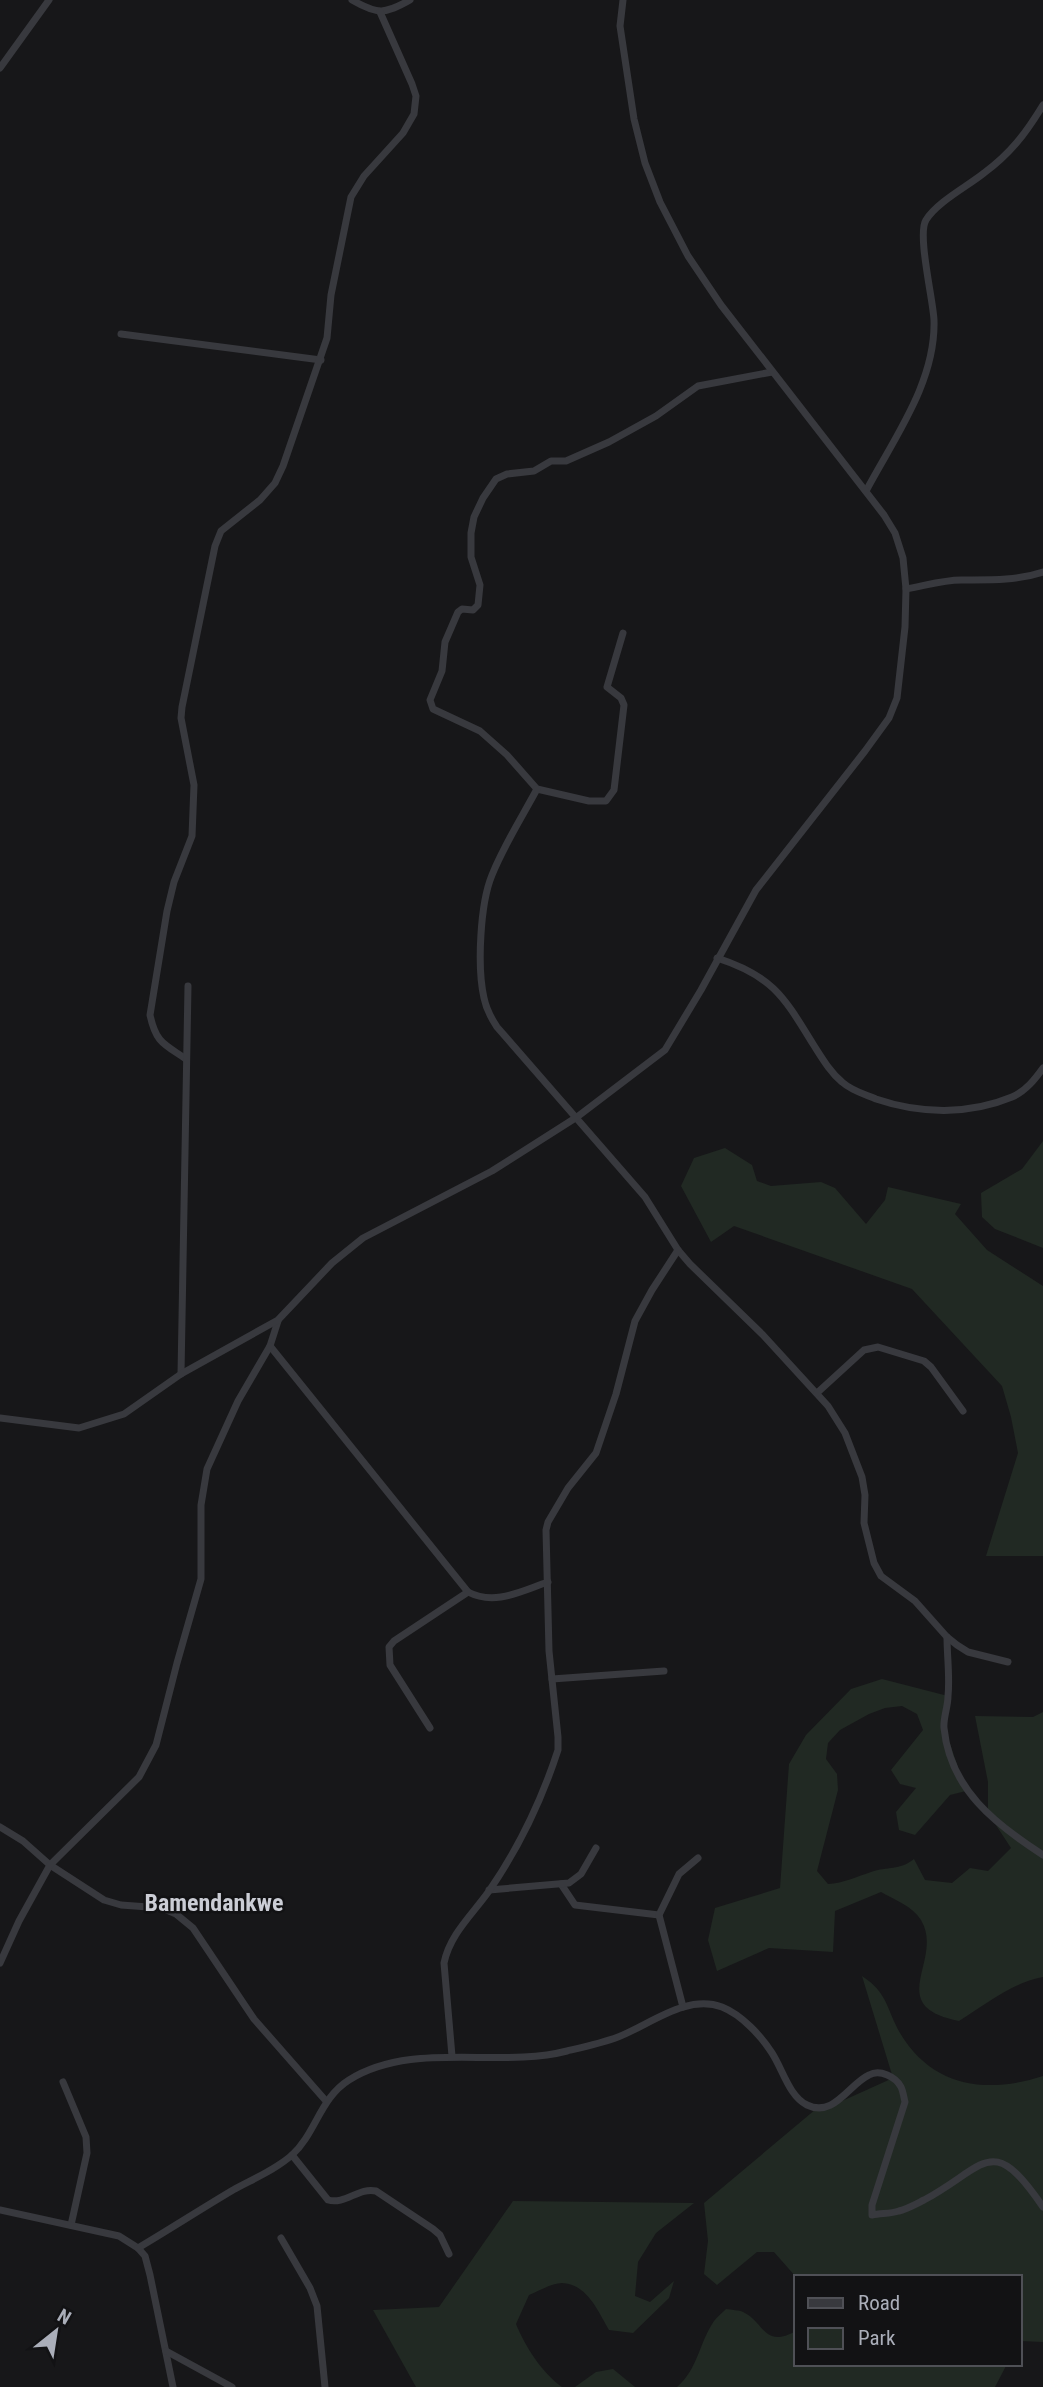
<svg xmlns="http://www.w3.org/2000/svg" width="1043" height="2387" viewBox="0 0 1043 2387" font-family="'Roboto Condensed',sans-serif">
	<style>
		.green { fill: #212923 }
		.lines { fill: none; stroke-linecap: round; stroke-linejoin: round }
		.minor { stroke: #38393e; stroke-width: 7 }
		.labels { text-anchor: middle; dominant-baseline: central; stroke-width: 5; stroke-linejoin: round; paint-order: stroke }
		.district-label { font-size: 24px; font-weight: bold; fill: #cbcdd5; stroke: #121214 }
	</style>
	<rect width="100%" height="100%" fill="#171719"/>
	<g class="green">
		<polygon points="1043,1141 1043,1248 995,1229 982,1217 981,1193 1022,1169"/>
		<polygon points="725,1148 752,1165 757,1181 771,1186 821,1182 835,1188 866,1224 885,1200 888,1187 961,1204 955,1214 987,1250 1043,1286 1043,1556 986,1556 1018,1453 1011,1417 1002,1386 912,1289 734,1226 711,1242 681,1186 694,1158"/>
		<path d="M882 1679 948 1696 944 1726 966 1791 950 1795 915 1835 899 1830 896 1812 916 1788 900 1784 891 1770 923 1730 917 1714 902 1706 885 1708 869 1714 840 1730 828 1743 826 1759 837 1774 838 1790 817 1871 828 1884C844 1883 856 1877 871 1872 888 1866 899 1871 914 1859L925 1880 952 1883 970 1868 988 1871 1011 1848 988 1813V1782L975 1716 1033 1717 1043 1712V1977C1013 1982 985 2005 959 2021 882 2006 945 1960 921 1920 912 1906 895 1900 881 1892L835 1911 833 1952 769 1948 717 1971 708 1940 715 1908 780 1888 789 1764 806 1735 851 1689Z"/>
		<path d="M862 1976C888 1993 886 2008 900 2033 933 2088 987 2094 1043 2076V2342L1020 2341V2277H796L774 2252H757L717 2285 704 2274 708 2241 704 2203 816 2109 831 2106 893 2078Z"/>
		<path d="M513 2201 694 2203 656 2233 638 2262 635 2296 650 2302 674 2281 669 2298 633 2333 609 2330C598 2311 587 2284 562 2283 552 2283 539 2291 529 2295L516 2324C525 2346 542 2373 562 2387H416L373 2310 439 2307Z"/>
		<path d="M726 2309C731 2310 739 2310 743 2312 765 2322 763 2349 796 2331V2364H1007L995 2387H677C698 2369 699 2343 714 2321 717 2317 722 2313 726 2309Z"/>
		<polygon points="613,2369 635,2387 575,2387 596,2372"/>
	</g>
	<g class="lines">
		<g class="minor">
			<path d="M352 0C378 15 385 14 410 0"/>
			<polyline points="0,68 49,0"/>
			<polyline points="121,334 321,360"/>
			<path d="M866 491C894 438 936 382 934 320 933 299 917 234 926 220 937 202 968 186 984 173 1011 153 1026 133 1043 105"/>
			<path d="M906 589C924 586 943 580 961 580 989 580 1016 581 1043 572"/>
			<polyline points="623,633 607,687 621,698 624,705 614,790 606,801 589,801 537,789 507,755 480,731 433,709 430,700 442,671 445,642 458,612 462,609 473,610 478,605 480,585 471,557 471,533 474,517 483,498 496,479 507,474 534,471 551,461 566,461 609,442 656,416 698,386 772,372"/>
			<path d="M537 789C522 817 504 845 492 875 480 904 477 967 484 998 486 1008 491 1018 497 1027L645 1197 678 1250 690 1264 763 1335 828 1406 845 1433 862 1477 865 1495 864 1523 874 1563 881 1576 915 1601 947 1637 957 1645 968 1652 1008 1662"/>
			<path d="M717 958C773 976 784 997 813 1044 822 1058 830 1072 842 1082 852 1091 864 1094 876 1099 920 1114 969 1115 1012 1097 1026 1091 1035 1079 1043 1068"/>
			<path d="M186 1059C164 1044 156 1043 150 1015L167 911 174 882 192 836 194 785 181 718 182 707 215 546 221 531 260 500 275 483 283 466 327 338 331 295 351 197 364 176 403 133 414 114 416 96 412 84 380 12"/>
			<path d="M278 1321 270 1346 468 1592C495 1606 521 1591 548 1582"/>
			<polyline points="181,1374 188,986"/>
			<polyline points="817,1393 864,1350 878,1347 924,1361 931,1367 963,1411"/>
			<polyline points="0,1418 79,1428 124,1414 181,1374 278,1320 332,1263 363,1238 492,1171 577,1117 665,1050 701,990 756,890 865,751 889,718 897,698 905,627 906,589 903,558 895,533 884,515 721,305 688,256 660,202 645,163 634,119 620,26 623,0"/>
			<path d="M947 1637C947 1656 950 1677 948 1696 948 1707 943 1718 944 1728 950 1789 995 1824 1043 1855"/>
			<polyline points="552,1679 664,1671"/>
			<polyline points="430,1728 390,1665 389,1647 394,1641 468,1592"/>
			<polyline points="0,1827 23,1841 50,1865 104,1900 121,1905 162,1908 176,1914 193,1928 254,2019 326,2101"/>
			<polyline points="561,1884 575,1905 659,1915"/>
			<polyline points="489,1890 569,1883 581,1874 596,1848"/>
			<polyline points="0,1963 19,1921 50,1865 139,1777 156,1745 177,1663 201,1579 201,1505 207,1469 238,1401 270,1346"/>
			<polyline points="683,2007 659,1915 679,1874 698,1858"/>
			<path d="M452 2056 444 1963C450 1934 472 1915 489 1891 518 1849 542 1799 558 1750V1737L549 1651 546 1530 548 1522 568 1488 596 1453 616 1394 635 1321 652 1290 678 1250"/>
			<polyline points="63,2082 86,2137 87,2153 71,2225"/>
			<path d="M292 2155 328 2200C345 2205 359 2187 376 2191L433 2229 440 2235 449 2254"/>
			<polyline points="0,2210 119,2236 138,2248 145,2256 150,2275 173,2387"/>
			<polyline points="281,2238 310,2288 317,2306 325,2387"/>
			<path d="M138 2248C170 2229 201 2209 233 2190 253 2179 275 2170 292 2155 316 2133 320 2098 349 2080 413 2040 498 2069 567 2051 584 2047 602 2043 618 2037 651 2024 686 1994 722 2007 742 2015 761 2036 772 2053 783 2070 789 2096 807 2105 834 2118 849 2084 869 2075 880 2069 896 2077 901 2087 903 2091 904 2098 905 2102L872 2205V2215C881 2213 890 2214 899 2211 907 2209 916 2204 924 2200 987 2166 991 2131 1043 2207"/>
			<polyline points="166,2351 232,2387"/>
		</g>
	</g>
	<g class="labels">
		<g class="district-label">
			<text x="214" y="1903">Bamendankwe</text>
		</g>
	</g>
	<rect x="794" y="2275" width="228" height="91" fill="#121214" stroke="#4f5056" stroke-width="2"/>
	<rect x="808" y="2298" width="35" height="10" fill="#38393e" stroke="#4f5056" stroke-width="2"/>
	<text x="858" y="2310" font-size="21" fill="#aaaeb9">Road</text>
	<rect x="808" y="2328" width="35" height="21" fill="#212923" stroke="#4f5056" stroke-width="2"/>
	<text x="858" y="2345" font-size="21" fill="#aaaeb9">Park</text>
	<g transform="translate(56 2331) rotate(30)" stroke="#121214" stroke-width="5" paint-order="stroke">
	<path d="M0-5L12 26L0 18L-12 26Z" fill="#aaaeb9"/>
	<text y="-10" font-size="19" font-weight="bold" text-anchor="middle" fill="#aaaeb9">N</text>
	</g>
</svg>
